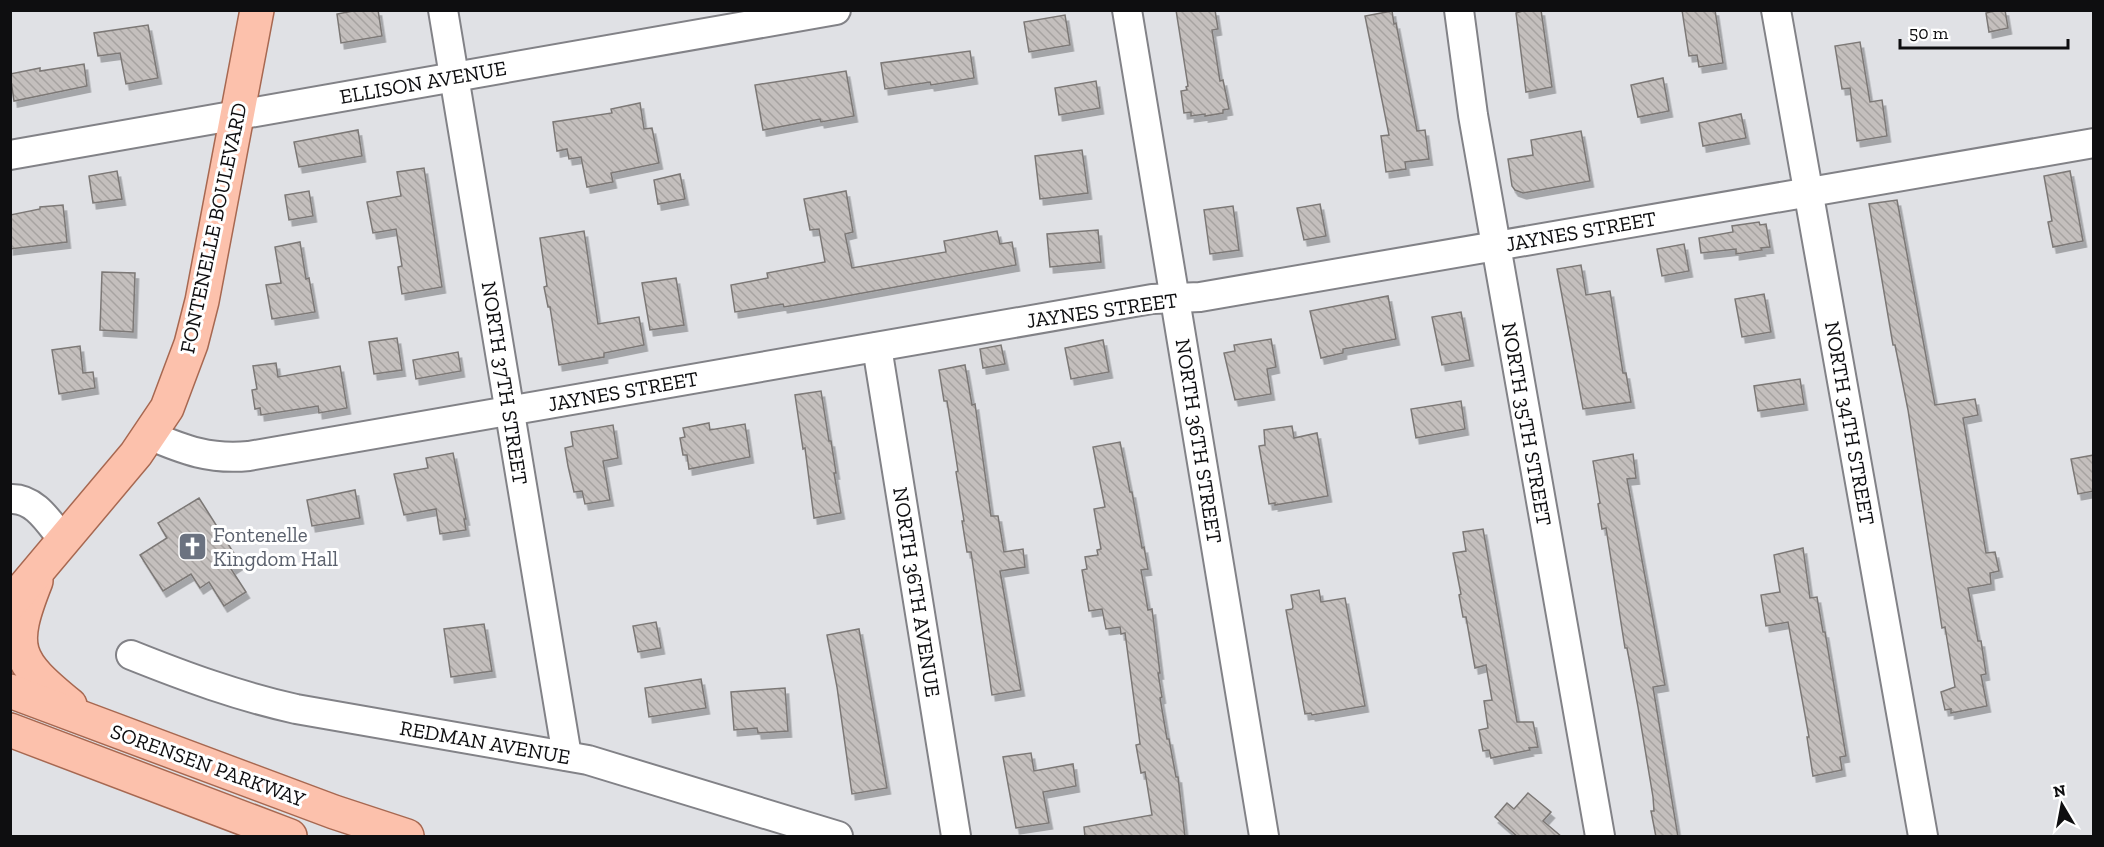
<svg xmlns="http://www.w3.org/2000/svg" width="2104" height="847" viewBox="0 0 2104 847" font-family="'Zilla Slab',serif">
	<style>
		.building { fill: url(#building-back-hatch); stroke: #7c7876; stroke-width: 1.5; filter: url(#shadow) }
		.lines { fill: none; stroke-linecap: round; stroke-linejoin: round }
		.minor-casing { stroke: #828287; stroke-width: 32 }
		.major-casing { stroke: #a76851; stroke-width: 36 }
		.minor { stroke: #fff; stroke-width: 28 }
		.major { stroke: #fcc1ac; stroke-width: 33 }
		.labels { text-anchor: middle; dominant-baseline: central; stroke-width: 6; stroke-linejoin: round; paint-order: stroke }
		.street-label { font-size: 21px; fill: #0e0e10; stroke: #fff }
		.worship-label { font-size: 21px; fill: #5b616d; stroke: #fff; text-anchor: start }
	</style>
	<defs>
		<pattern id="building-back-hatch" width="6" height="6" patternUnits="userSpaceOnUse" patternTransform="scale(1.5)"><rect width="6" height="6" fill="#c4bfbd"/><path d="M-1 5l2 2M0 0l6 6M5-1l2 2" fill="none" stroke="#a7a3a1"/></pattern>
		<filter id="shadow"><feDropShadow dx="3.5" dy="6" stdDeviation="0" flood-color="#0004"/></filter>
	</defs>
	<rect width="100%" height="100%" fill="#e0e1e5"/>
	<g class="building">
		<polygon points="358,10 378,10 382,36 341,43 337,14"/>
		<polygon points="1176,10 1215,10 1218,29 1212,30 1220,81 1223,80 1229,109 1223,110 1223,113 1205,116 1205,114 1191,116 1191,112 1184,113 1181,91 1187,90 1186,87 1188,86"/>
		<polygon points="1526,10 1541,10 1552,87 1526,92 1516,13"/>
		<polygon points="1682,10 1715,10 1723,63 1699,67 1697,55 1689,56"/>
		<polygon points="1998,10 2005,10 2008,28 1989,32 1986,13"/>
		<polygon points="1392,11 1394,24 1396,23 1417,131 1425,130 1429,159 1405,162 1406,169 1386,172 1381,136 1389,135 1365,16"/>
		<polygon points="1065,15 1070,45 1029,52 1024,22"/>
		<polygon points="148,25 158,78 126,84 120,53 98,56 94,33"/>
		<polygon points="1860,42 1870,102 1882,100 1887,136 1857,141 1850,88 1842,89 1835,46"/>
		<polygon points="970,51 974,78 931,85 930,82 885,89 881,63"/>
		<polygon points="84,64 87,86 14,101 10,74 40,68 40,71"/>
		<polygon points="846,71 854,116 821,122 820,119 763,130 755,85"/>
		<polygon points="1663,78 1669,111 1638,117 1631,85"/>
		<polygon points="1096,81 1100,108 1059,115 1055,88"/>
		<polygon points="640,103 644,129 652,128 659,163 611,173 613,182 587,187 581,157 569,159 567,149 557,151 553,122 612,113 611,109"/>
		<polygon points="1741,114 1746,138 1703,146 1699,123"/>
		<polygon points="358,130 362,156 299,167 294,142"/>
		<polygon points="1581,131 1590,181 1523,193 1515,190 1512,186 1508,159 1533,155 1531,140"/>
		<polygon points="1082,150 1088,193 1040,199 1035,156"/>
		<polygon points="424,168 442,287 402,294 398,267 402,266 396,229 373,233 367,202 401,196 397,172"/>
		<polygon points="117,171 122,199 93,203 89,176"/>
		<polygon points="2070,171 2083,241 2053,247 2048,222 2052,221 2044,176"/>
		<polygon points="680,174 685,199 658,204 654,180"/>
		<polygon points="309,191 313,216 289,220 285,195"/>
		<polygon points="846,191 853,232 845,234 852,268 946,252 944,241 997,231 1000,244 1012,242 1016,265 819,301 784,307 783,304 735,312 731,285 768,278 767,273 825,262 819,229 810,230 804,199"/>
		<polygon points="1897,200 1935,405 1975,399 1978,415 1963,418 1986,553 1995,552 1999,571 1990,573 1991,584 1968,588 1978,641 1981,641 1986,674 1981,675 1987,706 1951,713 1951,709 1945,710 1941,692 1955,687 1945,627 1942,628 1939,609 1908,410 1895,345 1893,345 1869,204"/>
		<polygon points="1320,204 1326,236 1304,240 1297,208"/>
		<polygon points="63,205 67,242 10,249 10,215 40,209 40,207"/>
		<polygon points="1233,206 1239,250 1210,254 1204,210"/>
		<polygon points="1759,222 1760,225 1766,224 1770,247 1761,248 1762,250 1736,254 1736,249 1701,253 1699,238 1733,232 1732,226"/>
		<polygon points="1098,230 1101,262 1050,267 1047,234"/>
		<polygon points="584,231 598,324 639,317 644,345 604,353 604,357 559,365 550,307 548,307 544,287 547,286 540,238"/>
		<polygon points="300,242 306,279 309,278 315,312 272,319 266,285 281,283 275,247"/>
		<polygon points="1684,244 1689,271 1662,276 1657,249"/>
		<polygon points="1581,265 1586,295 1610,291 1623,373 1626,373 1631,402 1583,409 1557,269"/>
		<polygon points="102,272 135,273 133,332 100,330"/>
		<polygon points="676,278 684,325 650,330 642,283"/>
		<polygon points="1764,294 1771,332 1742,337 1735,299"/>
		<polygon points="1388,296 1396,339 1343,349 1343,353 1321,358 1310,311"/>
		<polygon points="1461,312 1470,360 1442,365 1432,317"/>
		<polygon points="397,338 402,370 374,374 369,342"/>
		<polygon points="1271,339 1276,367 1267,369 1271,394 1235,400 1224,353 1235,351 1234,345"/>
		<polygon points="1103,340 1109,372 1071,379 1065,348"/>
		<polygon points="1001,345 1005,364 983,368 980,349"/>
		<polygon points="80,346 83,373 93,372 95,388 59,394 52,350"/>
		<polygon points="458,352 461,371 416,379 413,360"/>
		<polygon points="276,363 278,377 340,366 347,408 319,413 318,406 261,415 260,408 255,409 252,390 257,389 253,366"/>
		<polygon points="965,365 972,405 975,404 991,516 998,516 1004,552 1023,549 1025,567 1000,571 1021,690 992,695 971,552 967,552 962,521 964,521 956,472 958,471 947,401 944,401 939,370"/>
		<polygon points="1800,379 1804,404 1758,411 1754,386"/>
		<polygon points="821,391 829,441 831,441 836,473 834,473 841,513 814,518 805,448 803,449 795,395"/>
		<polygon points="1461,401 1465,429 1416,438 1411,409"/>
		<polygon points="709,423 710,430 745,424 750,457 689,469 687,455 683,455 680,438 685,437 683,428"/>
		<polygon points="613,425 618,458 603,461 610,500 585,504 582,491 574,492 568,466 565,448 573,446 571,432"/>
		<polygon points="1292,426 1294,438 1317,433 1328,496 1275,505 1275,503 1269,504 1259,446 1265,445 1264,430"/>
		<polygon points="1120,442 1130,492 1132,492 1142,548 1144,547 1148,569 1141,570 1148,610 1152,609 1160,673 1158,673 1162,697 1160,698 1167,739 1169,739 1176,777 1178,777 1185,837 1085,837 1084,827 1152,815 1145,772 1141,773 1136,745 1140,744 1125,633 1121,634 1120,627 1106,629 1102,609 1089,611 1082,570 1087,569 1085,557 1098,555 1097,550 1101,549 1094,509 1105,507 1093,447"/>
		<polygon points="453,453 466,519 464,519 466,530 440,534 436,509 404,515 394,474 428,468 426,458"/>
		<polygon points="1633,454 1636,478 1627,479 1665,685 1653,687 1678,837 1656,837 1651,811 1654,811 1653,797 1638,707 1627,648 1625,648 1606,528 1602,529 1598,504 1600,503 1593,461"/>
		<polygon points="2094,455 2094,491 2078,494 2071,459"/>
		<polygon points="355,490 360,518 312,526 307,500"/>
		<polygon points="199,498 240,563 231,569 246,592 224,606 209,582 200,588 191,574 163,591 140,555 167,538 158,523"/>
		<polygon points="1483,529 1517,722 1533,722 1538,747 1529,748 1530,750 1491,758 1489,750 1483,751 1479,730 1488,728 1484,701 1492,700 1486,665 1475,668 1466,617 1463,617 1459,595 1461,594 1453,553 1466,551 1463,532"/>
		<polygon points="1803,548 1810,598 1817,597 1823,632 1825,632 1846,756 1840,757 1842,770 1813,776 1807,737 1809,737 1788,622 1766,626 1761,595 1780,592 1774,555"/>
		<polygon points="1319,590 1321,602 1345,598 1365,706 1312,715 1311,713 1305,714 1286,610 1292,609 1293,607 1291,595"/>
		<polygon points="656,622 661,648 638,652 633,626"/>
		<polygon points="484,624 492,671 451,677 444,629"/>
		<polygon points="859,629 887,788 852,794 837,687 827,635"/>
		<polygon points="701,679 706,708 649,717 645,688"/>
		<polygon points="785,688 788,731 758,733 757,728 734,730 731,692"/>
		<polygon points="1031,753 1034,771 1073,764 1076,786 1043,792 1049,823 1016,828 1003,757"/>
		<polygon points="1528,793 1551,812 1543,821 1562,837 1518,837 1495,817 1507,803 1514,809"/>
	</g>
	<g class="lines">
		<defs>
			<g id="minor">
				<polyline points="443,10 567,756"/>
				<polyline points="1127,10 1264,836"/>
				<polyline points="1459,10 1473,115 1600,836"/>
				<polyline points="1776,10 1923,836"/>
				<polyline points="10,155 836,10"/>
				<polyline points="877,347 956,836"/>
				<path d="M149 435C184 450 211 460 249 456L1152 299 1200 297 2094 143"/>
				<path d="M10 499C35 497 50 524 64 541"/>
				<path d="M131 655C186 677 238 696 296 709L588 760 838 836"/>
			</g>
			<g id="major">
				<path d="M36 581C9 649 15 660 70 705"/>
				<polyline points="10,604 136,454 167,408 191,344 202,301 257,10"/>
				<polyline points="10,691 334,812 407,836"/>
				<polyline points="10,730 290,836"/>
			</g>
		</defs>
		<use href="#minor" class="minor-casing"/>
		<use href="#major" class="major-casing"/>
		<use href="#minor" class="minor"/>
		<use href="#major" class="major"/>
	</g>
	<defs>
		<symbol id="church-square" viewBox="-11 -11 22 22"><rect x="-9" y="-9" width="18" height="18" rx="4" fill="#6b7280" stroke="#fff"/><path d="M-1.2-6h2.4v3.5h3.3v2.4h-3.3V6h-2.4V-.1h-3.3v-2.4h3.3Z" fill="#fff"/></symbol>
	</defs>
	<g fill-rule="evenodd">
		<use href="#church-square" x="176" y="530" width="33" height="33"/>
	</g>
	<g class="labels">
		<g class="street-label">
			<text transform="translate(423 82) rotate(-10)">ELLISON AVENUE</text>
			<text transform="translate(213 228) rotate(-78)">FONTENELLE BOULEVARD</text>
			<text transform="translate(1581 231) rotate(-10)">JAYNES STREET</text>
			<text transform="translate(1102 310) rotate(-8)">JAYNES STREET</text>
			<text transform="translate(505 383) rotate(81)">NORTH 37TH STREET</text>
			<text transform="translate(623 391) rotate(-10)">JAYNES STREET</text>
			<text transform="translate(1850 423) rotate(80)">NORTH 34TH STREET</text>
			<text transform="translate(1527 424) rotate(80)">NORTH 35TH STREET</text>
			<text transform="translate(1199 441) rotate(81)">NORTH 36TH STREET</text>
			<text transform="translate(917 592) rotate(81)">NORTH 36TH AVENUE</text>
			<text transform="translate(485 742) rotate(10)">REDMAN AVENUE</text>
			<text transform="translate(208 765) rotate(20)">SORENSEN PARKWAY</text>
		</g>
		<g class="worship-label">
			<text x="213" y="534">Fontenelle<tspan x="213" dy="24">Kingdom Hall</tspan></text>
		</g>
	</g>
	<rect width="2104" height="847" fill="none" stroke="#0e0e10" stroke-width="24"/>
	<g transform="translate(2062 805) rotate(350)" stroke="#ffffff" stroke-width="4.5" paint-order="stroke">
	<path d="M0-4.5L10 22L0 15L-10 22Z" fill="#0e0e10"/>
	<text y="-9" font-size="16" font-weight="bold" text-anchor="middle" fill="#0e0e10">N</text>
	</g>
	<path d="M1900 39v9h168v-9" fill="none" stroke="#0e0e10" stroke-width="3"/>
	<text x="1909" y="39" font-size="18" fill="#0e0e10" stroke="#ffffff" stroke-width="4.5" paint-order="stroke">50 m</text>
</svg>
